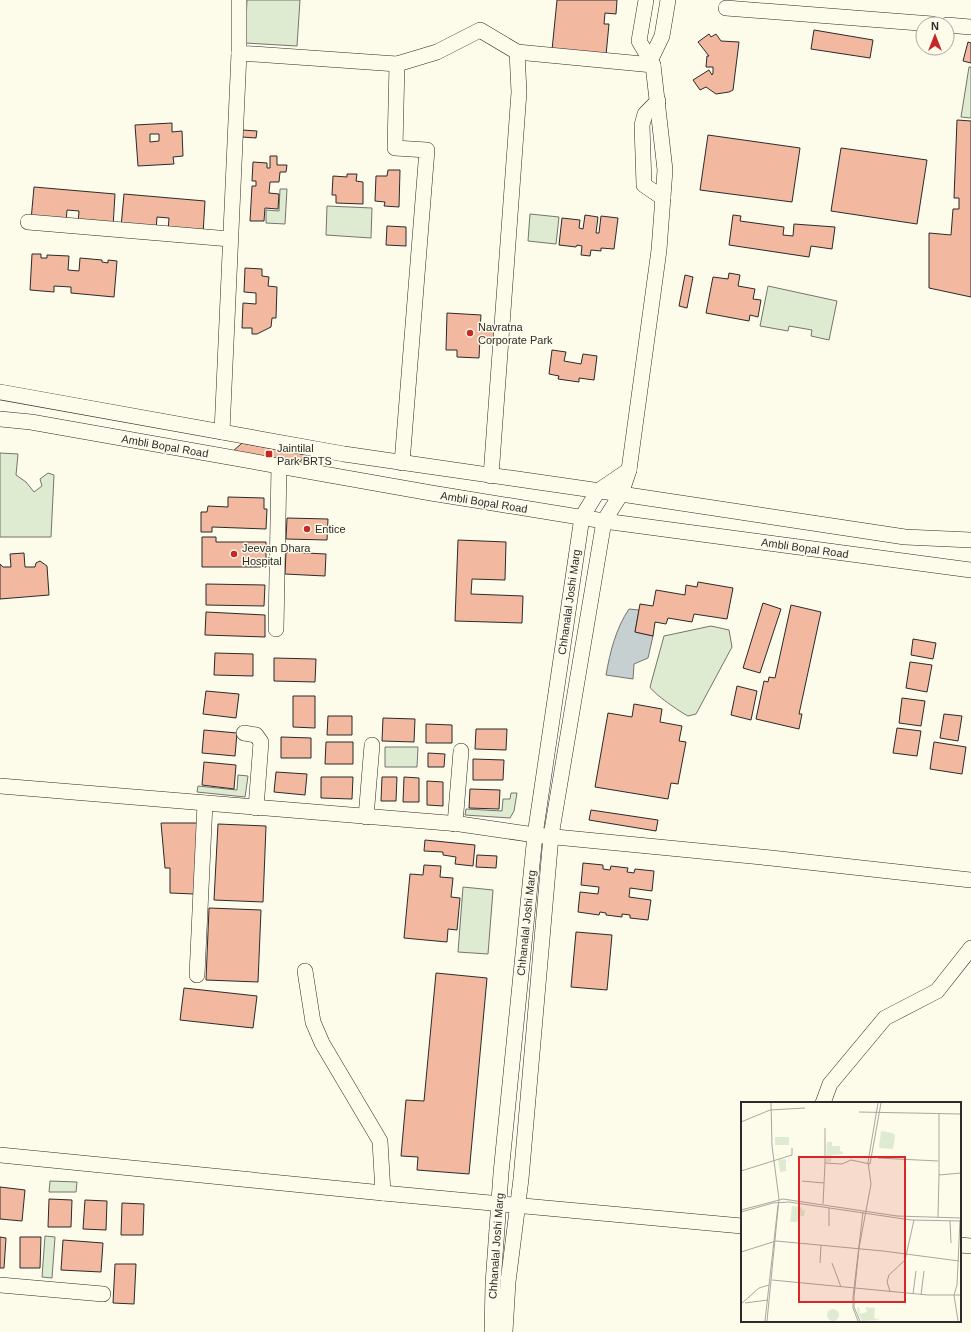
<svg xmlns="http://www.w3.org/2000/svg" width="971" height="1332" viewBox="0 0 971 1332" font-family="Helvetica,sans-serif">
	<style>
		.green { fill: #deebd1; stroke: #74746e }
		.water { fill: #c7d0d0; stroke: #74746e }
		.building { fill: #f2b8a0; stroke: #2b2b2b; fill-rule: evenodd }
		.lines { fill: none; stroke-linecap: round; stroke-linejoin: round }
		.minor-casing { stroke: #2b2b2b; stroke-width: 16 }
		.minor { stroke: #fdfbea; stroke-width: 15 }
		.poi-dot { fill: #c62828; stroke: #fdfbea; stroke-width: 1.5 }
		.labels { text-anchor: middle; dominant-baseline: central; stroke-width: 3; stroke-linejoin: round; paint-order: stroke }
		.poi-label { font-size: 11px; fill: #2b2b2b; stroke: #fdfbea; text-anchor: start }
		.street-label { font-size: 11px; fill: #2b2b2b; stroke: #fdfbea }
		.inset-road { fill: none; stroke: #a9a89e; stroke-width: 1 }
		.view { fill: #d62828; fill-opacity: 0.15; stroke: #d62828; stroke-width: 2 }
		.inset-edge { fill: none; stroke: #2b2b2b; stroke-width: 2 }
	</style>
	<rect width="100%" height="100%" fill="#fdfbea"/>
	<g class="green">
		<polygon points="247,0 300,0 297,46 245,43"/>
		<polygon points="969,67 971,67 971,118 961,117"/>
		<polygon points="280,189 287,189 285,224 266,223 266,210 279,211"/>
		<polygon points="327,206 372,208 371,238 326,235"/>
		<polygon points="530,214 559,217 556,244 528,241"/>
		<polygon points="768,286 837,301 829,340 811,336 812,330 789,326 788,331 760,326"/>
		<polygon points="0,453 18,454 16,475 26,482 34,492 42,486 40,479 48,473 54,475 51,537 0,537"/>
		<path d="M711 626 729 630 732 647 696 714 688 716C680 712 654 694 650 687L664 636Z"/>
		<polygon points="385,747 418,747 417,767 385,767"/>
		<polygon points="238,775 248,776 245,797 197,792 198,786 237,790"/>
		<polygon points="511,793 517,793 514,811 510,818 465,815 466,809 502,811 503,799 510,799"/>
		<polygon points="463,887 493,890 488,954 458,952"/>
		<polygon points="50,1181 77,1182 76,1192 49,1192"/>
		<polygon points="45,1236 55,1237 52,1278 42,1277"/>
	</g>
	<path class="water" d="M629 609 639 610 635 632 653 636 648 658 634 664 633 679 606 675C610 652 616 628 629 609Z"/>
	<g class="building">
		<polygon points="557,0 617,0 616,14 605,13 604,24 609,24 606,55 552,50"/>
		<polygon points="814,30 873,40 870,58 811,49"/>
		<polygon points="709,34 711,37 716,34 721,41 739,42 733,90 729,92 716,94 706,87 700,90 693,80 709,70 712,75 713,73 713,67 706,67 707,56 709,56 698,42"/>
		<polygon points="968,42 971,43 971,63 963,61"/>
		<polygon points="957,120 971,121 971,297 929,288 929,233 951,235 953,209 959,209 959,198 954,198"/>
		<path d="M172 123V132L182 131 183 156 173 157 174 164 138 166 135 125ZM150 134H159V141L150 142Z"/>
		<polygon points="242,130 257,131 256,138 242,137"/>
		<polygon points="708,135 800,148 792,202 700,190"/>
		<polygon points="841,148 927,160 917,224 831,211"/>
		<polygon points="270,156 277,156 277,165 287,165 286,172 280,172 279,182 270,182 269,193 279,194 278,209 265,208 264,221 250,221 252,186 256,186 256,181 252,181 253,162 267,163 267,168 270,168"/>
		<polygon points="388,170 400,170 399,207 384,206 385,202 375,201 376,176 387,176"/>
		<polygon points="347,174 357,174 356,181 363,182 363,204 336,203 336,195 332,195 333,176 347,177"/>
		<polygon points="34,187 115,194 113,227 78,224 79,211 67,210 66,223 31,220"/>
		<polygon points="124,194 205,201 203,234 168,231 169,218 157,217 156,230 121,227"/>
		<polygon points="585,215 598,217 596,233 599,233 601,216 618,218 614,249 601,248 601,251 591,250 590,256 581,255 582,246 577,245 576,247 559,245 562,218 580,220 579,228 583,229"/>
		<polygon points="733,215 741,216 740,221 784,227 783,235 793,236 794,224 835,227 832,249 811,246 809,257 729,245"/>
		<polygon points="387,226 406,227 406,246 386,245"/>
		<polygon points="32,254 41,254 41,258 47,258 47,255 69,256 68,270 79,271 80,258 102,260 102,262 108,263 108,260 117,261 114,297 71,293 71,287 54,286 54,292 30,290"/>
		<polygon points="245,268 262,269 262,276 269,277 268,286 277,287 276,318 272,318 271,327 257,334 252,334 252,328 242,328 243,303 256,304 256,293 244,292"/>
		<polygon points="729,273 740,275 738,286 755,289 753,299 761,300 758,317 750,315 749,321 706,313 713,277 728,279"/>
		<polygon points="685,275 693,277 687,308 679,306"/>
		<polygon points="447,313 481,315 480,328 495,329 494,339 480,338 479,358 457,357 457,350 446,350"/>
		<polygon points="552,350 566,352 564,361 581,364 583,354 597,356 594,380 579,378 579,382 558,379 559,376 549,374"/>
		<polygon points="242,443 307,455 295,466 231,453"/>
		<polygon points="228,497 264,498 264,509 267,509 266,529 212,527 212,532 201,532 201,512 207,512 208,506 228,507"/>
		<polygon points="287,518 328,519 327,540 286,539"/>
		<polygon points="202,537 216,537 216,542 266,542 266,567 202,567"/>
		<polygon points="458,540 506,542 505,580 472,579 471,594 523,596 522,623 455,621"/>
		<polygon points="286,552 326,554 325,576 285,574"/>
		<polygon points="24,553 25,567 35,567 36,563 40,561 47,566 49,595 0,599 0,564 3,567 11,567 10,554"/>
		<polygon points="698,582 733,588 727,619 694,614 692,622 668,618 666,624 655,622 653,636 635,632 640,604 653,606 656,590 685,595 686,585 697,587"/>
		<polygon points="206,584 265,585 264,606 206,605"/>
		<polygon points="763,603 781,609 760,673 743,668"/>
		<polygon points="791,605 821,612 799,714 802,714 799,729 756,719 764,681 768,682 769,677 775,678"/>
		<polygon points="206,612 265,615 265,637 205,635"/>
		<polygon points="913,639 936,643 933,659 911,655"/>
		<polygon points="215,653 253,654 253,676 214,675"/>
		<polygon points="274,658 316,659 315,682 274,681"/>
		<polygon points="910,662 932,665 927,692 906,688"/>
		<polygon points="737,686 757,691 751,720 731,715"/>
		<polygon points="206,691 239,694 236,718 203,714"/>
		<polygon points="293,696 315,696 315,728 293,727"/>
		<polygon points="902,698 925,701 921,726 899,723"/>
		<polygon points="634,704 662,709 660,722 682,726 679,741 686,742 678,784 671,783 668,799 595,787 608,713 632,717"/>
		<polygon points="944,714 962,716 958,741 940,738"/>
		<polygon points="328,716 352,716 352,735 327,735"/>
		<polygon points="383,718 415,719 414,742 382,741"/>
		<polygon points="426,724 452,725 452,743 426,743"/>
		<polygon points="897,728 921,731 917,756 893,753"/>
		<polygon points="476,729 507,729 506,750 475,749"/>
		<polygon points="204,730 237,733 235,756 202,753"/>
		<polygon points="281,737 311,738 311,758 281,758"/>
		<polygon points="326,742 353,742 353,764 325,764"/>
		<polygon points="934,742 966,747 962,774 930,769"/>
		<polygon points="428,753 445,754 444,767 428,767"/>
		<polygon points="473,759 504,760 503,780 473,780"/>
		<polygon points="204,762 236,765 234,789 202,785"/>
		<polygon points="276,772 307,774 305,795 274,792"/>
		<polygon points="321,777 353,777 352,799 321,798"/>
		<polygon points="382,777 397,777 396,801 381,801"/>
		<polygon points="404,777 419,778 419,802 403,802"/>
		<polygon points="427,781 443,782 443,806 427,805"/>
		<polygon points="470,789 500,790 499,809 469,808"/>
		<polygon points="591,810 658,820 656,831 589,820"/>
		<polygon points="161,823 198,823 194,894 170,893 170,868 165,868"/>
		<polygon points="218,824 266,826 263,902 214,900"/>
		<polygon points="425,840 475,845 473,866 455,864 456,857 443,855 443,852 424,851"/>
		<polygon points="477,855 497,856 496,868 476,867"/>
		<polygon points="583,863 603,865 603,869 610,870 611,866 628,868 627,872 634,873 635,869 654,871 652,891 630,888 629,897 651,900 648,920 630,918 630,915 622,914 622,917 606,915 606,913 600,912 599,915 578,912 580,892 598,894 599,887 581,885"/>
		<polygon points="424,865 441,866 440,877 453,878 451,897 460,898 457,930 448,929 447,942 404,938 410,874 423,875"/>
		<polygon points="209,908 261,910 258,982 206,980"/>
		<polygon points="576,932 612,935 607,990 571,987"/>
		<polygon points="436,973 487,978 469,1174 417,1170 418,1157 401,1156 406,1100 424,1101"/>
		<polygon points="184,988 257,996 253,1028 180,1020"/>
		<polygon points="0,1187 25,1190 22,1221 0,1219"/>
		<polygon points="49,1199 72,1200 71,1227 48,1227"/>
		<polygon points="85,1200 107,1201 106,1230 83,1229"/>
		<polygon points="122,1203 144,1204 143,1235 121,1235"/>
		<polygon points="0,1237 6,1238 4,1268 0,1268"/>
		<polygon points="20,1237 41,1237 40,1268 20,1268"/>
		<polygon points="63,1240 103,1243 101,1272 61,1270"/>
		<polygon points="115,1264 136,1264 134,1304 113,1303"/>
	</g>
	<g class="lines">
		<defs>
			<g id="minor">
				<polyline points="239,0 239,53 397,64 437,52 480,30 517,52 653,65"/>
				<polyline points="726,8 932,24"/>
				<polyline points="947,25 971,27"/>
				<polyline points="650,61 662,36 668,0"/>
				<polyline points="397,64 395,148 427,150 402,463"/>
				<polyline points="658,101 645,114 642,125 644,185 663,198"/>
				<polyline points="28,222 230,239"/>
				<polyline points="0,392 344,454 621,494 905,537 971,540"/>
				<polyline points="0,419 31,422 431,493 604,521 971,570"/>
				<polyline points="222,432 239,53"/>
				<polyline points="491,476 519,92 517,52"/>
				<polyline points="276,629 279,466"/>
				<polyline points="244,733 256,735 261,742 256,808"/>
				<polyline points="0,786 460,824 535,835 771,858 971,880"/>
				<polyline points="366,817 372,745"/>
				<polyline points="455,824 461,751"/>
				<polyline points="305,971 313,1022 322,1043 380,1141 383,1193"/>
				<polyline points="197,975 205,803"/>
				<polyline points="823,1103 830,1084 885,1018 937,991 971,948"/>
				<polyline points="0,1155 383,1193 742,1226"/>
				<polyline points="960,1245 971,1246"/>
				<polyline points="0,1285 103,1294"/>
				<polyline points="492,1332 493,1284 501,1173 535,835 582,517 598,491 629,470"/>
				<polyline points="505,1332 508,1282 521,1179 551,836 604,521 621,494 629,470 659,250 665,170 653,65 639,41 646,0"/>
			</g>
		</defs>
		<use href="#minor" class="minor-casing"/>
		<use href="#minor" class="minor"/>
	</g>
	<g class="poi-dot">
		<circle cx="470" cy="333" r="4"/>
		<rect x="265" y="450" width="8" height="8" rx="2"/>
		<circle cx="307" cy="529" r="4"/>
		<circle cx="234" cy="554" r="4"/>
	</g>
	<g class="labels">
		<g class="poi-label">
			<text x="478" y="327">Navratna<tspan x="478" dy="13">Corporate Park</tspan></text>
			<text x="277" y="448">Jaintilal<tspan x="277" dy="13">Park BRTS</tspan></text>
			<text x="315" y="529">Entice</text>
			<text x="242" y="548">Jeevan Dhara<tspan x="242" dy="13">Hospital</tspan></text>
		</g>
		<g class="street-label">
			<text transform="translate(165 446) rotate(10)">Ambli Bopal Road</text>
			<text transform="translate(484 502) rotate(9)">Ambli Bopal Road</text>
			<text transform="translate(805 548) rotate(8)">Ambli Bopal Road</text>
			<text transform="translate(569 602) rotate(-82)">Chhanalal Joshi Marg</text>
			<text transform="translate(526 923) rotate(-84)">Chhanalal Joshi Marg</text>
			<text transform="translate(496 1246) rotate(-86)">Chhanalal Joshi Marg</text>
		</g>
	</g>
	<g transform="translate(741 1102)">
		<rect width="220" height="220" fill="#fdfbea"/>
		<path d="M140 29 152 31 154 34 152 47 138 46ZM34 35H48V43H34ZM86 40H91V44H99V49L102 50V52L91 53 90 60H85ZM45 57V69L39 70 37 58ZM51 104 60 105 62 109 64 107 63 114H58L56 120H49ZM118 205 119 212 126 210 124 205 134 206 133 216 139 218 121 219 117 211 116 206ZM86 213a6 6 0 1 1 12 0a6 6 0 1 1-12 0Z" fill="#deebd1"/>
		<path class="inset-road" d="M118 10 220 12M198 12V73M0 20 29 8 64 6M84 26V61L101 62 110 58 129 62M137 56 197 59M129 62 140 1M0 69 51 53V46M61 79 83 81M82 102 84 61M0 108 42 97 156 114 220 116M0 110 32 101 48 100 170 118 220 119M197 115 198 73 220 71M209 119 210 141M88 124V106M0 150 35 139 142 149 218 159M79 161 80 143M91 161 100 185M31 178 187 193H220M149 189 146 180 148 173 164 158 173 118M172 192 175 169M180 193 183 169M4 201 27 198M0 202 18 186 28 183M24 219 37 103M26 219 38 97 31 44 30 1M117 219 112 206V195L122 110M119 219 113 205V195L118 146 130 82 127 60 137 1M217 219 213 193 216 183 219 118"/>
		<path class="view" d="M58 55H164V200H58Z"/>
		<rect width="220" height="220" class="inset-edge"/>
	</g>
	<g transform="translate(935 36)"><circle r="19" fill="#fdfbea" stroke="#a9a89e"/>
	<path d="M0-3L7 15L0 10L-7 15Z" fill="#c62828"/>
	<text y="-6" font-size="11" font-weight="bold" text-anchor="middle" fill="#2b2b2b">N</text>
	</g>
</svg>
